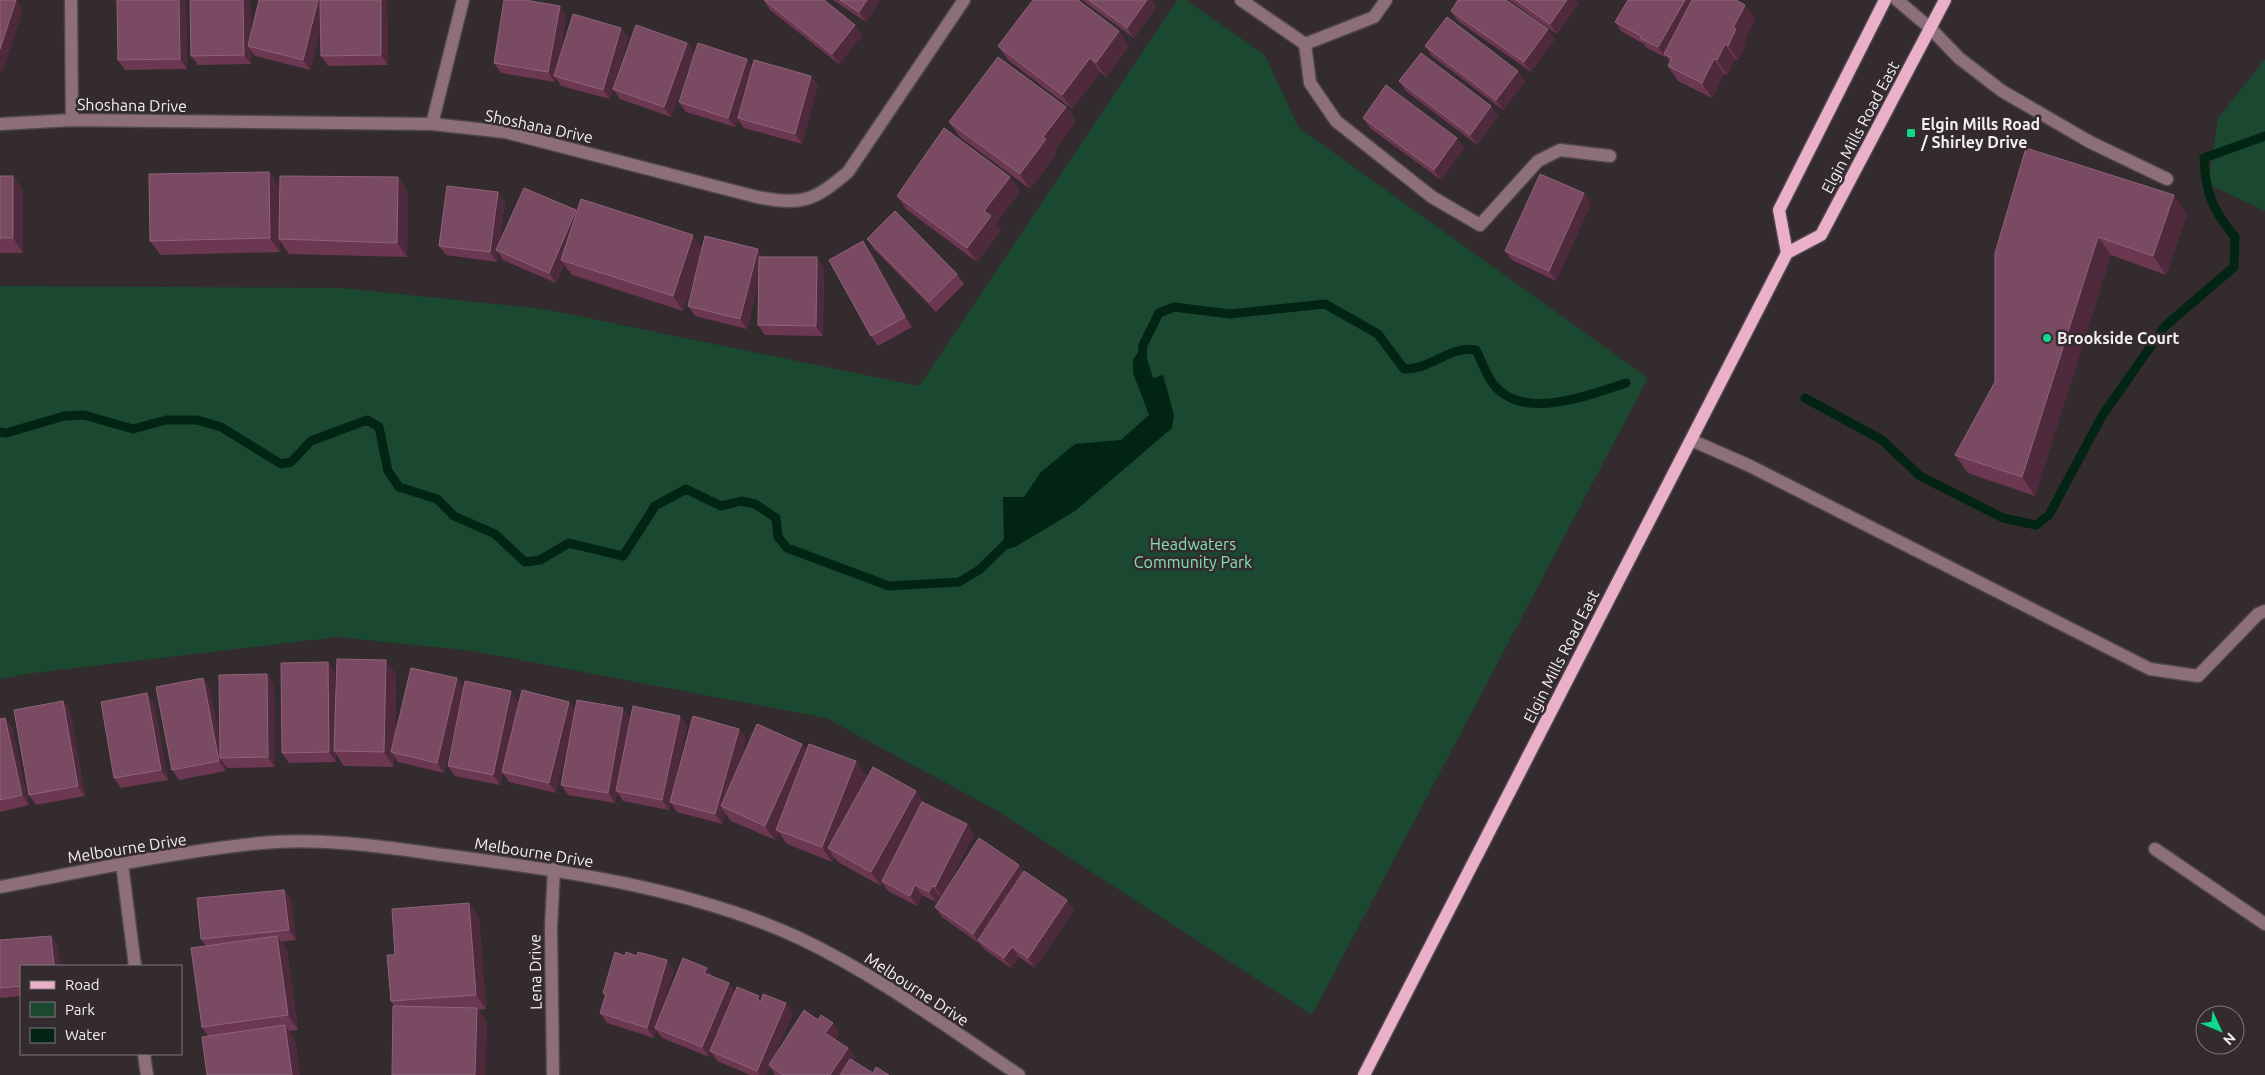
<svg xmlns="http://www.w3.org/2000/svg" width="2265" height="1075" viewBox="0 0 2265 1075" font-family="Ubuntu,sans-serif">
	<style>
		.green { fill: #1b4831 }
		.water { fill: #012413 }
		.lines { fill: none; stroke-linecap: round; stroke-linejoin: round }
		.stream { stroke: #012413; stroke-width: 9 }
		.minor-casing { stroke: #4e4649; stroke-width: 15 }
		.major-casing { stroke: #4e4649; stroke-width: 15 }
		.minor { stroke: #8c6f7b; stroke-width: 12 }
		.major { stroke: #ebb0c9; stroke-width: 12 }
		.wall { fill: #6b3751 }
		.shaded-wall { fill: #4f2a3c }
		.building { fill: #7a4a62; stroke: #8d6479 }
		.poi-dot { fill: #11d98a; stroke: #332b2e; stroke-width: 2 }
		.labels { text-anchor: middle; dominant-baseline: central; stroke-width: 5; stroke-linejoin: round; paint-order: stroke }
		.street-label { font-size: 16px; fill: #f4eef1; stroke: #332b2e }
		.poi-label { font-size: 16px; font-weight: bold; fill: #f4eef1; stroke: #332b2e; text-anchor: start }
		.park-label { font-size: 16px; fill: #83e2ad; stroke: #332b2e }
	</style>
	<rect width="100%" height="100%" fill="#332b2e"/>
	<g class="green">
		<polygon points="1177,0 1186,0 1265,55 1298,127 1648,378 1312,1015 996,810 826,718 473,651 338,637 33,673 0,679 0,286 342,288 544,309 919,386"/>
		<polygon points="2265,59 2265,211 2208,184 2218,118"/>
	</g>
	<polygon class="water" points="1143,345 1153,378 1163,375 1174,415 1172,428 1075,511 1015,547 1007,549 1004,544 1003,497 1024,497 1041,472 1075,444 1121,440 1149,415 1133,373 1133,360"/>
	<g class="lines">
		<g class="stream">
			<path d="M1142 356 1143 345 1159 313 1174 307 1230 314 1325 304 1378 334 1404 369C1430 370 1451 345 1476 350 1481 360 1486 374 1493 384 1523 422 1589 395 1626 383"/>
			<path d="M1805 398 1882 440 1920 476 2003 518 2036 525 2049 515 2102 416 2165 326 2234 267 2235 237C2213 210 2205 193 2204 158L2265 136"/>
			<polyline points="0,432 6,433 64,416 84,415 133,429 166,420 197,420 221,427 281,464 291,462 311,441 367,420 379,427 388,471 399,487 437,499 454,516 495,534 525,562 540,560 569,543 623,556 655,506 686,489 721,506 741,501 755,504 776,518 778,537 787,548 889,586 959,582 979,570 1012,538"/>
		</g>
		<defs>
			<g id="minor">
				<polyline points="71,0 72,120"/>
				<polyline points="1241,0 1305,44 1374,17 1386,0"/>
				<polyline points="1897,0 1930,28 1959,58 2002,91 2090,142 2167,179"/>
				<polyline points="1305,44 1310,83 1336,121 1432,197 1480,225 1538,161 1560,150 1610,156"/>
				<path d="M0 124 72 120 432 124 505 132 757 197C801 206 814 201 848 172L964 0"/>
				<polyline points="432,124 463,0"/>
				<polyline points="1691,440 1750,466 2150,669 2198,676 2258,614 2265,611"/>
				<polyline points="2155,849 2265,924"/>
				<polyline points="122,864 135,966"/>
				<path d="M0 887C86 871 173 852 261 843 320 837 385 847 443 855 561 870 691 888 799 938 877 975 947 1027 1019 1075"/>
				<polyline points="144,1054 147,1075"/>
				<polyline points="553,1075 551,927 554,869"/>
			</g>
			<g id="major">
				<polyline points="1787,253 1779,210 1885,0"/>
				<polyline points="1364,1075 1787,253 1821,235 1945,0"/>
			</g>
		</defs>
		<use href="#minor" class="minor-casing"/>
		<use href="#major" class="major-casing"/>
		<use href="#minor" class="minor"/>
		<use href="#major" class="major"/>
	</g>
	<g class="wall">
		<polygon points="186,0 187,69 125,70 118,60"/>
		<polygon points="190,0 249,0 250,2 251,34 387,2 388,65 328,66 321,56 321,28 310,70 255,56 251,51 251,64 198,65 191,56"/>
		<polygon points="764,0 862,35 839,64 770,10"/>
		<polygon points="833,0 880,0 866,22"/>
		<polygon points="1082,0 1152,0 1156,7 1134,38"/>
		<polygon points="1509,0 1576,0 1578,4 1557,34"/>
		<polygon points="1745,5 1755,19 1744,41 1746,44 1738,60 1735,59 1727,75 1724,74 1712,98 1678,81 1668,66 1670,62 1666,56 1665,57 1647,48 1644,44 1622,32 1615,22"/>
		<polygon points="560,6 566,16 559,61 628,38 613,88 687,43 694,53 671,117 620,99 613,89 610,99 561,86 556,78 555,82 501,73 494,63"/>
		<polygon points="1451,11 1555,39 1531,72 1458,21"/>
		<polygon points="998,46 1129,46 1106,77 1100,72 1072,109 1008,60"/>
		<polygon points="1425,46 1518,71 1525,81 1503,110 1432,56"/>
		<polygon points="747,59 752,66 818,85 802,144 744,128 738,119 735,127 686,112 679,102"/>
		<polygon points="1399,81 1498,116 1477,145 1406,91"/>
		<polygon points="1066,107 1076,121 1054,151 1056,154 1030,189 960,137 949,122"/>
		<polygon points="1363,118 1464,148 1441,180 1370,128"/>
		<polygon points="269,172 279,187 280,209 398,177 408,192 407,257 289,254 280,241 280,252 161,255 150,241"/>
		<polygon points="0,176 23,190 23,253 0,253"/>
		<polygon points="1010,177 1020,191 996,223 1001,230 977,262 907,210 897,196"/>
		<polygon points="498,192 505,202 499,244 577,212 702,248 763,257 824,267 823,336 765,335 758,325 758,284 747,329 695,316 688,306 699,263 683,311 572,275 564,264 556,283 503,260 498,252 497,262 446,255 439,246"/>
		<polygon points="1584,193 1591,203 1556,281 1512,260 1505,251"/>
		<polygon points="2187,214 2166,275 2111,255 2035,496 1968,473 1955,455 1995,382 1995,253"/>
		<polygon points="867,239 957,274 964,284 936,312 874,249"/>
		<polygon points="870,251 912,327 878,346 871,336"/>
		<polygon points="328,662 335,672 335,709 396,674 395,738 457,678 464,688 444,773 398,762 394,756 394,767 344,766 336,754 336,762 289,763 282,753"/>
		<polygon points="274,684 275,767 227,768 224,764 226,771 179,780 172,770 210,688 220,742"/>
		<polygon points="63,701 70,711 85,796 36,805 29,795"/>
		<polygon points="518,701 508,750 575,710 630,718 624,751 680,716 687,725 675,781 739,729 746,739 738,768 802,744 807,751 856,761 866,776 860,790 924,803 967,824 974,834 945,891 1024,872 1074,910 1035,968 1019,957 1011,968 985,950 980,944 942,917 935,907 941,897 939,896 936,902 922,895 917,906 888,891 882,883 881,886 838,862 834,857 832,862 787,844 779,833 775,840 731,821 725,813 722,824 677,812 671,803 669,810 623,801 617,792 615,803 568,795 561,785 571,730 556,793 509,782 503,773 500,785 455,776 448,766"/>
		<polygon points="154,703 168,780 121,788 114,778"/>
		<polygon points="5,718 12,728 29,805 0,812 0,719"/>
		<polygon points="284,890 291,899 296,940 281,942 287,951 298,1030 289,1031 295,1040 300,1075 207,1075 208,1036 202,1027 206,946 201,939"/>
		<polygon points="479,918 486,1009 478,1010 487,1022 394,1006 391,1001 395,955"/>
		<polygon points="0,940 58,946 60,966 21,966 21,996 0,998"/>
		<polygon points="707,968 713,977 735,992 761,1000 793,1013 774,1057 840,1033 835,1040 848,1048 855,1058 853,1061 873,1073 889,1075 775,1075 770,1067 766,1075 750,1075 717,1061 711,1052 709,1057 662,1038 656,1030 654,1038 607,1023 600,1013 605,996 603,993 674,970 662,1010"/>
	</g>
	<g class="shaded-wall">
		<polygon points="16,0 23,10 2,74 0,70 0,49"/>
		<polygon points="179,0 186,0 187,69 180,59"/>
		<polygon points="243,0 249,0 250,2 251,47 248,46 251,51 251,64 244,55"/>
		<polygon points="318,0 323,0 327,5 310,70 303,60"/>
		<polygon points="381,0 386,0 387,2 388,65 381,55"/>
		<polygon points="867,0 880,0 866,22 859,12"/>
		<polygon points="1147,0 1152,0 1156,7 1134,38 1127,28"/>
		<polygon points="1567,0 1576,0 1578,4 1557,34 1550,24"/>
		<polygon points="1685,0 1697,0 1664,54 1665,57 1658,47"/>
		<polygon points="1745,5 1755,19 1744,41 1746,44 1738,60 1728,46 1733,28"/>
		<polygon points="560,6 566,16 556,76 554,76 556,78 555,82 548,72"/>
		<polygon points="855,25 862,35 839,64 832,54"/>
		<polygon points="621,28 628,38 610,99 603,90"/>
		<polygon points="1548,29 1555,39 1531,72 1524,62"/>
		<polygon points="1119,31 1129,46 1106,77 1096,63"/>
		<polygon points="687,43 694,53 671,117 664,107"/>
		<polygon points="1725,44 1735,59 1727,75 1717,60"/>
		<polygon points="1090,58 1100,72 1072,109 1062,95"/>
		<polygon points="747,59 754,69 735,127 728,118"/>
		<polygon points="1714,59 1724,74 1712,98 1702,83"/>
		<polygon points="1518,71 1525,81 1503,110 1496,100"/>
		<polygon points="811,76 818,85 802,144 795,134"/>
		<polygon points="1491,106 1498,116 1477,145 1470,135"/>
		<polygon points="1066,107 1076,121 1054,151 1056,154 1030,189 1020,174 1043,137"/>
		<polygon points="1457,138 1464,148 1441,180 1434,170"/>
		<polygon points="269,172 279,187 280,239 279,239 280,241 280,252 270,238"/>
		<polygon points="13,176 23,190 23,253 13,238"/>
		<polygon points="398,177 408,192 407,257 397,243"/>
		<polygon points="1010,177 1020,191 996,223 1001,230 977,262 967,248 984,211"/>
		<polygon points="498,192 505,202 498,251 496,250 498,252 497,262 490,252"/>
		<polygon points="1584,193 1591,203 1556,281 1549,271"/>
		<polygon points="2174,195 2187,214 2166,275 2153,256"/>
		<polygon points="576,210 583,220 561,260 564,264 556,283 549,273"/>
		<polygon points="693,235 703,249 683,311 673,296"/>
		<polygon points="2098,237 2111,255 2035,496 2022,477"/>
		<polygon points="863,241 870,251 912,327 905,317"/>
		<polygon points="758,249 764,259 747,329 740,319"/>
		<polygon points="817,257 824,267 823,336 816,326"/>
		<polygon points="386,660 396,674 394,753 391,752 394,756 394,767 384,752"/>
		<polygon points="328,662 335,672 336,751 334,751 336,754 336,762 329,752"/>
		<polygon points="267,674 274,684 275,767 268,757"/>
		<polygon points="203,678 210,688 223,758 220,758 224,764 226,771 219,761"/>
		<polygon points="457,678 464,688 444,773 437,763"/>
		<polygon points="511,691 518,701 500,785 493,775"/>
		<polygon points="147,693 154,703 168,780 161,770"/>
		<polygon points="63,701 70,711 85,796 78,786"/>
		<polygon points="569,702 576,711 556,793 549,783"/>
		<polygon points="623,708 630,718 615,803 608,793"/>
		<polygon points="680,716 687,725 671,802 670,802 671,803 669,810 662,800"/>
		<polygon points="5,718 12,728 29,805 22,795"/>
		<polygon points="739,729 746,739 726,809 721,806 725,813 722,824 715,814"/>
		<polygon points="802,744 812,758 776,830 779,833 775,840 765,826"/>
		<polygon points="856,761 866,776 836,852 828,848 834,857 832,862 822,847"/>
		<polygon points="916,791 926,805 882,881 882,883 881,886 871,872"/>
		<polygon points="967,824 974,834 942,897 935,887"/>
		<polygon points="1019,865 1026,875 978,940 980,944 973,934"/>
		<polygon points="915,885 922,895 917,906 910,896"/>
		<polygon points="932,886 939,896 936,902 929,892"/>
		<polygon points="284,890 291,899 296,940 289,930"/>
		<polygon points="1067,900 1074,910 1035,968 1028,958"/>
		<polygon points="469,903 479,918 486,1009 476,995"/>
		<polygon points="51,936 58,946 60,966 54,966"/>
		<polygon points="277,936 287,951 298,1030 288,1015"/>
		<polygon points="1012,947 1019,957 1011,968 1004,958"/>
		<polygon points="667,960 674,970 656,1029 655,1028 656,1030 654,1038 647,1028"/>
		<polygon points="707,968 714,978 704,973"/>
		<polygon points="729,983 736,993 710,1051 711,1052 709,1057 702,1047"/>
		<polygon points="786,1003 793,1013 770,1066 769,1065 770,1067 766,1075 760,1075 757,1071"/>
		<polygon points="477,1008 487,1022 486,1075 475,1075"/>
		<polygon points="833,1023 840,1033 832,1043 825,1033"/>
		<polygon points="285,1025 295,1040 300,1075 292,1075"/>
		<polygon points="848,1048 855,1058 844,1075 830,1075"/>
	</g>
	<g class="building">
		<polygon points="0,0 16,0 0,49"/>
		<polygon points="117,0 179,0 180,59 118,60"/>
		<polygon points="190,0 243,0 244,55 191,56"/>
		<polygon points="259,0 318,0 303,60 248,46"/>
		<polygon points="320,0 381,0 381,55 321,56"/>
		<polygon points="504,0 525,0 560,6 548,72 494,63"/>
		<polygon points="764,0 824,0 855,25 832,54"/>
		<polygon points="840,0 867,0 859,12"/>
		<polygon points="1033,0 1078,0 1119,31 1096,63 1090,58 1062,95 998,46"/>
		<polygon points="1089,0 1147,0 1127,28"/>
		<polygon points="1458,0 1506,0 1548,29 1524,62 1451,11"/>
		<polygon points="1516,0 1567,0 1550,24"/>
		<polygon points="1628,0 1685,0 1658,47 1640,38 1641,36 1615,22"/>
		<polygon points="1692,0 1736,0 1745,5 1733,28 1736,29 1728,46 1725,44 1717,60 1714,59 1702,83 1668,66 1672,58 1664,54"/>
		<polygon points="573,14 621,28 603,90 554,76"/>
		<polygon points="1447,17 1518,71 1496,100 1425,46"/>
		<polygon points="636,25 687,43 664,107 613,89"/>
		<polygon points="698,43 747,59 728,118 679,102"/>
		<polygon points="1421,53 1491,106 1470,135 1399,81"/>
		<polygon points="998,57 1066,107 1043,137 1046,139 1020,174 949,122"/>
		<polygon points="754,60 811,76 795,134 738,118"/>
		<polygon points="1386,85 1457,138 1434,170 1363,118"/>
		<polygon points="944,128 1010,177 984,211 991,216 967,248 897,196"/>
		<polygon points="2026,148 2174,195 2153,256 2098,237 2022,477 1955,455 1995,382 1995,253"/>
		<polygon points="269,172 270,238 150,241 149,174"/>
		<polygon points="1540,174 1584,193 1549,271 1505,251"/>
		<rect x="0" y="176" width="13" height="62"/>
		<polygon points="280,176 398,177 397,243 279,239"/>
		<polygon points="447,186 498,192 490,252 439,246"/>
		<polygon points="524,188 576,210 549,273 496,250"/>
		<polygon points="581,199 693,235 673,296 561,260"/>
		<polygon points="895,211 957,274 929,302 867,239"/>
		<polygon points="705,236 758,249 740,319 688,306"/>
		<polygon points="863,241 905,317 871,336 829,260"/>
		<polygon points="759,257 817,257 816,326 758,325"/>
		<polygon points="337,659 386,660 384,752 334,751"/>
		<polygon points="328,662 329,752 282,753 281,663"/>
		<polygon points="411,668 457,678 437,763 391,752"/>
		<polygon points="267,674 268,757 220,758 219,675"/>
		<polygon points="203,678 219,761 172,770 156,687"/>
		<polygon points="465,681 511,691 493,775 448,766"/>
		<polygon points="522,690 569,702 549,783 502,772"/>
		<polygon points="147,693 161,770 114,778 101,702"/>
		<polygon points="577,700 623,708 608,793 561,785"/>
		<polygon points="63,701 78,786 29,795 14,710"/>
		<polygon points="633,706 680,716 662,800 616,791"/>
		<polygon points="693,716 739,729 715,814 670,802"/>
		<polygon points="5,718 22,795 0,800 0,719"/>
		<polygon points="757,724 802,744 765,826 721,806"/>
		<polygon points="809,744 856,761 822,847 776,830"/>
		<polygon points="873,767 916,791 871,872 828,848"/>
		<polygon points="922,802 967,824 935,887 932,886 929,892 915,885 910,896 882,881"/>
		<polygon points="979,838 1019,865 973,934 935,907"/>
		<polygon points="1024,871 1067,900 1028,958 1012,947 1004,958 978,940"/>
		<polygon points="284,890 289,930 201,939 197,898"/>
		<polygon points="469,903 476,995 391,1001 387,955 395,955 392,909"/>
		<polygon points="51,936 54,966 21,966 21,986 0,988 0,940"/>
		<polygon points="277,936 288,1015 202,1027 191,948"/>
		<polygon points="615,952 625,956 626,952 637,956 638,952 667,960 647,1028 600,1013 606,994 603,993"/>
		<polygon points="683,958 707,968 704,973 729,983 702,1047 655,1028"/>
		<polygon points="737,987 759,996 757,999 761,1001 763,994 786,1003 757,1071 710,1051"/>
		<polygon points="393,1006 477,1008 475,1075 392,1075"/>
		<polygon points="804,1010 818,1020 821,1015 833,1023 825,1033 848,1048 830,1075 783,1075 769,1065"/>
		<polygon points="285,1025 292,1075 207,1075 202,1037"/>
		<polygon points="850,1059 873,1073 876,1067 889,1075 840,1075"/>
	</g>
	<g class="poi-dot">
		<rect x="1906" y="128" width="10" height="10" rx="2.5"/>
		<circle cx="2047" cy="338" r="5"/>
	</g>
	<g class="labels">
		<g class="street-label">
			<text transform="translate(132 105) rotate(1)">Shoshana Drive</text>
			<text transform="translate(539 126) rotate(12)">Shoshana Drive</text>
			<text transform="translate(1860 127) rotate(-62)">Elgin Mills Road East</text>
			<text transform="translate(1561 656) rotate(-63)">Elgin Mills Road East</text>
			<text transform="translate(127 848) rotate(-9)">Melbourne Drive</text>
			<text transform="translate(534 852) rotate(9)">Melbourne Drive</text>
			<text transform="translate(535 972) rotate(-91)">Lena Drive</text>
			<text transform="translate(917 989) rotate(33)">Melbourne Drive</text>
		</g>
		<g class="poi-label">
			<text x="1921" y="124">Elgin Mills Road<tspan x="1921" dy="18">/ Shirley Drive</tspan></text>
			<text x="2057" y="338">Brookside Court</text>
		</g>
		<g class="park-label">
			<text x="1193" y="544">Headwaters<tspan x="1193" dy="18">Community Park</tspan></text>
		</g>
	</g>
	<rect x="20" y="965" width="162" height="90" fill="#332b2e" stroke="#80797c"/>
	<rect x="30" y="981" width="25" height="8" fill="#ebb0c9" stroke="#80797c"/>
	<text x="65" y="990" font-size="15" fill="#f4eef1">Road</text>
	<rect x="30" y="1002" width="25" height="15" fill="#1b4831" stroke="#80797c"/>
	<text x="65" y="1015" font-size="15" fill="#f4eef1">Park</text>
	<rect x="30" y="1028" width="25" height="15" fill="#012413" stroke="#80797c"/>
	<text x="65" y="1040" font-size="15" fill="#f4eef1">Water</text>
	<g transform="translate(2220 1030) rotate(134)"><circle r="24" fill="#332b2e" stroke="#80797c"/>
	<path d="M0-4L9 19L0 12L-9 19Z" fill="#11d98a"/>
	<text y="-8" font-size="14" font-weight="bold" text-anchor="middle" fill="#f4eef1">N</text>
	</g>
</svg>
